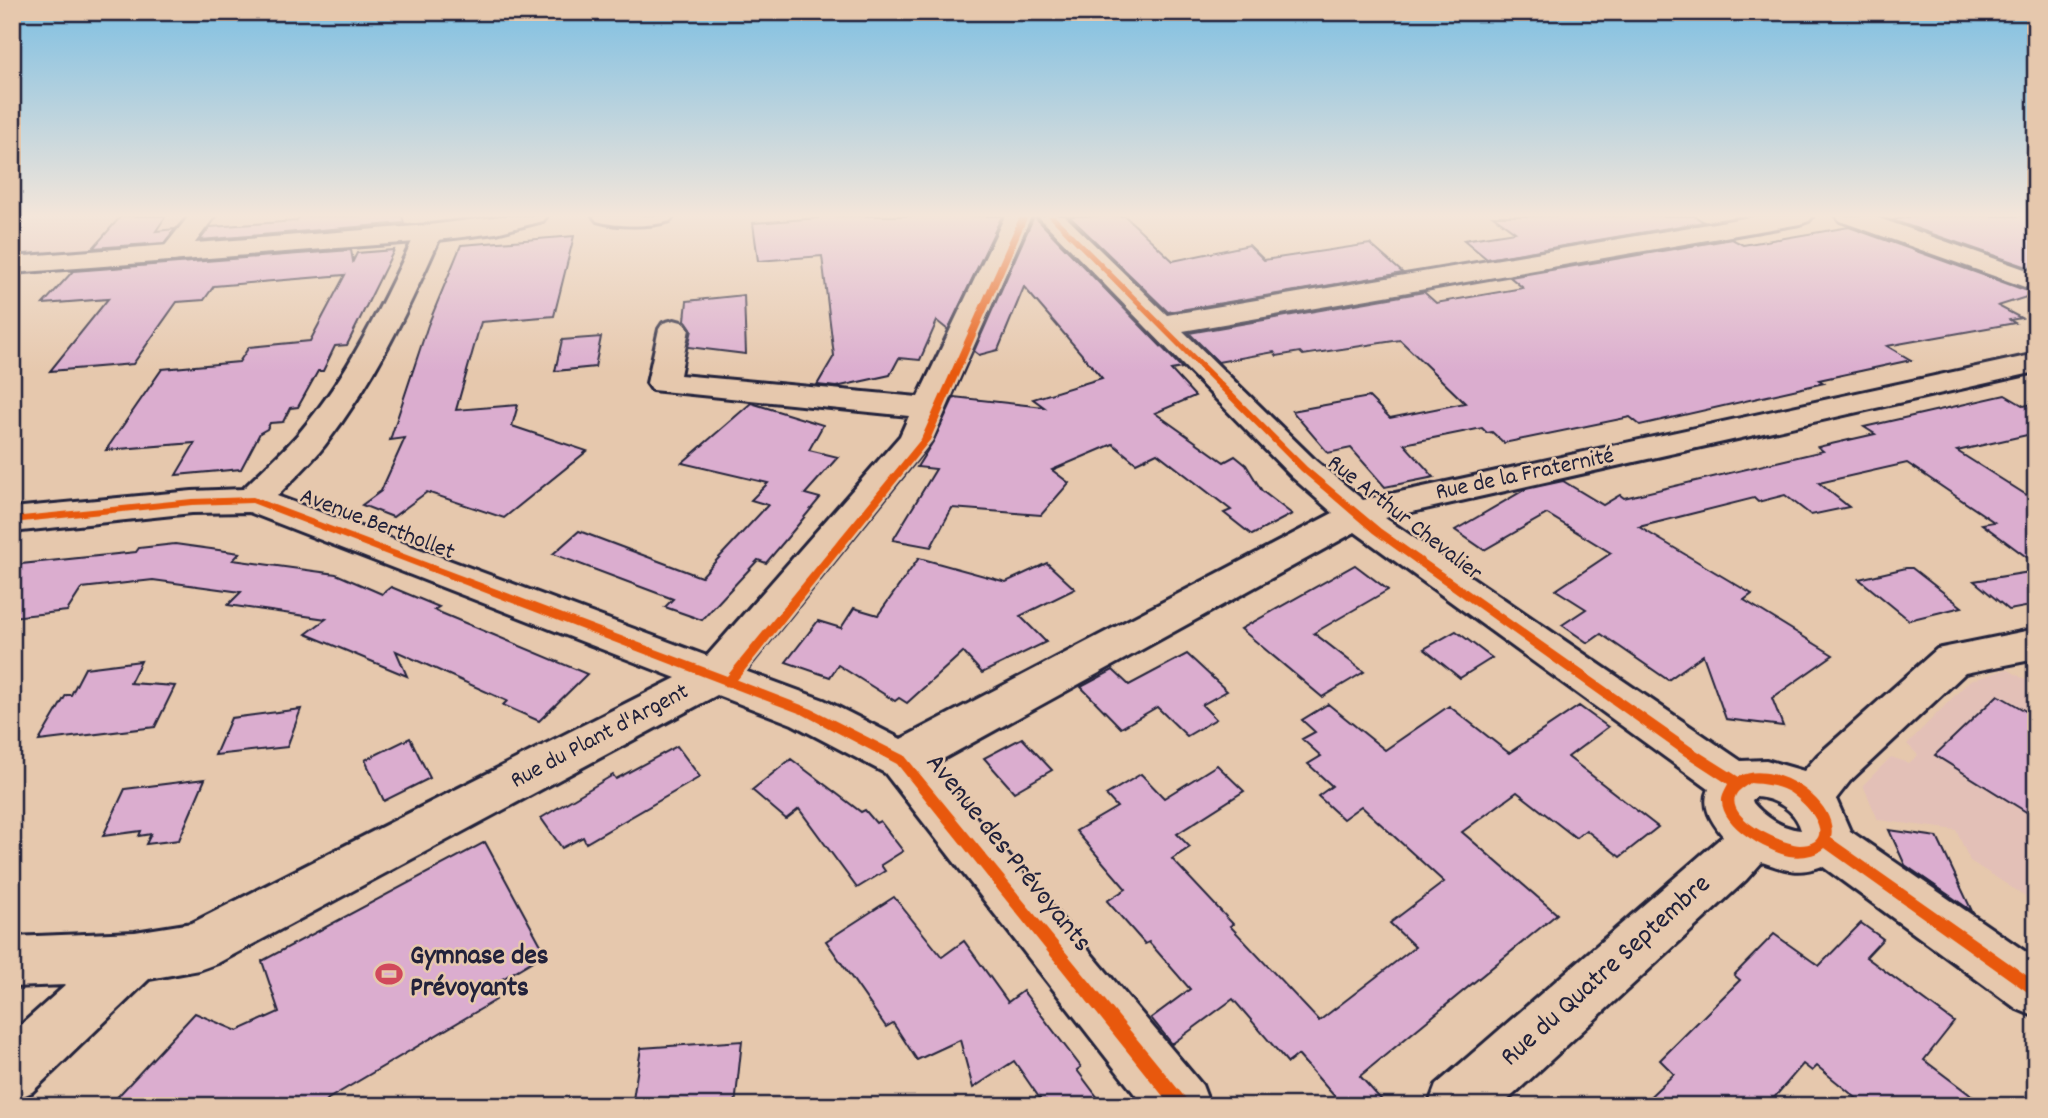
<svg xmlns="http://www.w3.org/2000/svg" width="2048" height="1118" viewBox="0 0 2048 1118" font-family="Dekko,sans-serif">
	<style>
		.built { fill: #e3c0b7 }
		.building { fill: #dbadcf; stroke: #22223b; stroke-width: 2 }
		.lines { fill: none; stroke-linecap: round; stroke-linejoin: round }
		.minor-casing { stroke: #22223b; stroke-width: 6 }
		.tertiary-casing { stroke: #22223b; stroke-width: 6 }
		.minor { fill: #e6c8ad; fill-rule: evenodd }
		.tertiary { fill: #e6c8ad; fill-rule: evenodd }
		.cycleway-casing { stroke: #e6c8ad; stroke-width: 5 }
		.cycleway { fill: #e8590c; fill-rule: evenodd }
		.labels { text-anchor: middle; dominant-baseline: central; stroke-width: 5; stroke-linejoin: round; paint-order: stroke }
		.street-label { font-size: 24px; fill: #22223b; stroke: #e6c8ad }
		.near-street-label { font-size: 28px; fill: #22223b; stroke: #e6c8ad }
		.near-poi-label { font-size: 28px; font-weight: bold; fill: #22223b; stroke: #e6c8ad; text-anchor: start }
	</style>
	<rect width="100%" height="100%" fill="#e6c8ad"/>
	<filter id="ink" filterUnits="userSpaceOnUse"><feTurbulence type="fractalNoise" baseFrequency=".0143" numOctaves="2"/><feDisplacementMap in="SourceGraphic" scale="14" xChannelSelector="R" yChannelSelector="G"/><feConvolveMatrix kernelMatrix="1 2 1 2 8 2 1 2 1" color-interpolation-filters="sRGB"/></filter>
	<g filter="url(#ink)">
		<g class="built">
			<polygon points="12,216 184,216 170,233 149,235 137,248 12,258"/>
			<polygon points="2007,669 2036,686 2036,903 1970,861 1956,830 1878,820 1863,785 1891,757 1909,763 1918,755 1907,744 1969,681"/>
		</g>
		<g class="building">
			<polygon points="121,216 166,216 156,231 175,229 164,243 93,248"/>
			<polygon points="300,216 402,216 404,223 200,240 210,227 296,221"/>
			<polygon points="818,216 1002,216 948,330 937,321 920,360 899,358 890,375 836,387 817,385 834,356 822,256 758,261 753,223 818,218"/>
			<polygon points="1034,216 1182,368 1171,370 1195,396 1155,413 1224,462 1235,456 1246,465 1262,491 1292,514 1252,535 1224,513 1231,510 1157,453 1136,463 1113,444 1052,470 1069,483 1041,515 952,508 931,547 893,540 936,469 917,467 934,440 954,397 1044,407 1033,399 1102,378 1024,287 998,350 979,355 974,351"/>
			<polygon points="1069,216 1125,216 1173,261 1249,245 1264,260 1370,244 1403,273 1168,312"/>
			<polygon points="1493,216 1694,216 1704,222 1487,259 1464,240 1515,232"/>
			<polygon points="1915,216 2036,216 2036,270 1892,220"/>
			<polygon points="1849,227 2036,294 1998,306 2021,318 2010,320 2015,323 1887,346 1911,360 1819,380 1824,383 1640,425 1630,417 1504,443 1492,432 1487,433 1482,428 1404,444 1434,477 1385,487 1351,448 1328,453 1292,411 1369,397 1390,418 1465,403 1400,340 1303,355 1300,352 1277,356 1274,352 1218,362 1189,333 1424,292 1436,303 1523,288 1510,277 1732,239 1743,245"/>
			<polygon points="574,236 554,316 481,322 456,410 518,405 512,426 587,451 504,518 427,492 393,517 362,505 381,491 405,438 390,440 428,325 461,245"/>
			<polygon points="351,250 353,261 357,253 394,250 347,345 335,346 323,371 318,371 298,407 290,408 283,422 270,423 267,429 260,433 241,469 176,475 195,443 106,450 162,369 239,362 249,347 310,341 345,275 214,286 204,300 177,302 133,364 50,371 108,299 43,304 73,271"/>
			<polygon points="744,295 746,354 688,347 692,330 685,320 687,301"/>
			<polygon points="601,337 595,367 555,371 562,340"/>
			<polygon points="2005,395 2024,406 2036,403 2036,433 1957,451 2036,501 2036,564 1982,524 1994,522 1907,463 1819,483 1849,507 1811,515 1785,495 1758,502 1754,498 1639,527 1752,594 1744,600 1833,655 1772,698 1783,726 1726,719 1703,655 1668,680 1601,634 1588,643 1562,625 1586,609 1556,590 1611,553 1547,514 1484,550 1455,530 1526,489 1563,481 1603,505 1620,495 1624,498 1823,451 1818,447 1875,434 1864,427"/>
			<polygon points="751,403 823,425 809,450 838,457 805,494 820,498 788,537 766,563 758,560 702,620 665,607 673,599 553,554 579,531 701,577 768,505 751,500 768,483 682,463"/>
			<polygon points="175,544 240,553 233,560 336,574 382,594 391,587 439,607 434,610 587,674 539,721 503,705 507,701 396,651 407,676 306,634 326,619 228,605 241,592 153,580 82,588 67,611 12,617 12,565 136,552 139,548"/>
			<polygon points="919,558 1006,582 1047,563 1075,589 1020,616 1046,642 982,673 963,652 907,703 899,698 895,701 838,665 830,677 786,662 818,621 841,628 854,608 878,615"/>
			<polygon points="1355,565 1388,590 1314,633 1364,672 1322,697 1241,629"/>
			<polygon points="1906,568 1912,568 1962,607 1909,620 1859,579"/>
			<polygon points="2036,571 2036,605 2009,610 1974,581"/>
			<polygon points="1456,631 1492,658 1460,678 1424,649"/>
			<polygon points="1187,654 1227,691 1202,705 1216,719 1187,736 1157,707 1121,728 1081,687 1113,670 1129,685"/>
			<polygon points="141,661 130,683 175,686 155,727 39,741 66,695 71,695 85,668"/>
			<polygon points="1998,695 2036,717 2036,818 1935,755"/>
			<polygon points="1328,704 1385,750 1449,706 1509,753 1579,706 1608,727 1568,757 1658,827 1620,857 1586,830 1576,838 1517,792 1462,832 1557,914 1360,1076 1387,1106 1343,1106 1298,1055 1288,1063 1233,999 1172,1044 1151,1018 1190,989 1149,942 1145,944 1107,901 1126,889 1076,831 1117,807 1106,795 1141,774 1164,798 1217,765 1244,791 1177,834 1190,847 1172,859 1233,924 1230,926 1319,1021 1415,947 1390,923 1444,882 1361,806 1343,819 1318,796 1332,786 1308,764 1321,756 1302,739 1315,732 1302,720"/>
			<polygon points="301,709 287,747 215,755 231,718"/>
			<polygon points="410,738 430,778 384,801 365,760"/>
			<polygon points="1022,738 1052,770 1014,792 984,758"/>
			<polygon points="677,746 700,777 586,843 583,837 562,848 541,818 613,775 616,779"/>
			<polygon points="791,759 861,812 865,810 876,823 880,821 903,851 881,865 885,871 857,888 799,809 786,819 752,790"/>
			<polygon points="205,779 179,840 146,844 151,834 139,836 141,831 103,836 125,789"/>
			<polygon points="1889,830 1937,837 1972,911 1905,865"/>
			<polygon points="485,842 541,945 541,956 489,987 496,1000 328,1099 322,1106 109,1106 195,1013 237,1031 279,1012 262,961"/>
			<polygon points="894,897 942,957 964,941 1008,1002 1023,991 1081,1067 1077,1070 1104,1106 1045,1106 1014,1061 973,1088 960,1040 917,1060 893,1023 886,1027 826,941"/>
			<polygon points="1861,923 1883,939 1866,957 1954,1022 1924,1060 1985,1106 1866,1106 1817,1066 1812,1071 1803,1064 1767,1106 1640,1106 1674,1074 1660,1060 1740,980 1734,975 1774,934 1819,966"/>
			<polygon points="742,1041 735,1106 632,1106 641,1048"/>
		</g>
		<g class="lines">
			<defs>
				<g id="minor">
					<polygon points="189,216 215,216 183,259 173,261 163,259 159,253"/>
					<path d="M1005 216H1031L932 439 745 671 824 700 901 739 1333 513 1292 477 1038 216H1065L1167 315 1756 216H1813L1809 221 1800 224 1183 331 1316 461 1363 500 2036 354V372L1385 518 1741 761 1766 760 1804 771 1818 755 1937 649 2036 629V659L1965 673 1850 781 1836 799 1850 831 2036 959V1017L2017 1009 1822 866C1797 875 1786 870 1762 862L1746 880 1501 1106H1428L1436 1085 1723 836C1712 822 1701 807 1709 789L1355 532 932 765 1202 1085 1210 1106H1144L885 773 792 724 717 695 218 963 199 970 149 979 32 1092 12 1101V1033L66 985 12 987V937L135 932 192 923 676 678 249 512 192 513 12 532V508L192 491 243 489C262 470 283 452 300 432 350 373 383 302 416 233L420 227 429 225 438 227 442 233C409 308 376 379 325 445 311 463 293 479 277 496L707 656 900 436 909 416 652 390 647 383 659 329 663 323 674 320 685 323 689 329 680 375 918 397ZM1756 797C1775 798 1796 810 1801 830 1782 828 1766 818 1753 803L1752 800Z"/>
					<polygon points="1836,216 1873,216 2036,273 2036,291 1840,221"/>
				</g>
				<g id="tertiary">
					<polygon points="502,216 547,216 543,221 496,233 429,241 12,273 12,257 429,225"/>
					<path d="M593 216H674L670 221C649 227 618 227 597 221Z"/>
				</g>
			</defs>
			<use href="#minor" class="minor-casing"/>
			<use href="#tertiary" class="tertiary-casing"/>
			<use href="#minor" class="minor"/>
			<use href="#tertiary" class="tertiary"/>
			<defs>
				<g id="cycleway">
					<polygon points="1020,216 1028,216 930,440 737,680 812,709 905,756 1187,1100 1189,1106 1171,1106 897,764 804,715 730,687 724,686 723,684 252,503 192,505 12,523 12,517 192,499 253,497 727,676 921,439"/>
					<path d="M1048 216H1055L1307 467 1381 529 1693 748 1739 777C1770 758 1840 800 1831 838L2036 982V998L1825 848C1815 856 1801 858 1789 856 1767 851 1720 826 1722 799 1722 795 1726 788 1728 784L1685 756 1373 533 1301 471ZM1750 783C1763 784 1775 785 1787 791 1799 797 1831 827 1815 841 1810 844 1805 845 1800 845 1782 844 1721 817 1737 793 1740 789 1746 786 1750 783Z"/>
				</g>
			</defs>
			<use href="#cycleway" class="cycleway-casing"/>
			<use href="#cycleway" class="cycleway"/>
		</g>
	</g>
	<linearGradient id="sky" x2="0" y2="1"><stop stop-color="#7ebfe2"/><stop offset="0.58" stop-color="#f4e6da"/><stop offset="1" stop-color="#f4e6da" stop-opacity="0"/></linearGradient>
	<rect width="2048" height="372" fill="url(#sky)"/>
	<defs>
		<symbol id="stadium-bare" viewBox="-9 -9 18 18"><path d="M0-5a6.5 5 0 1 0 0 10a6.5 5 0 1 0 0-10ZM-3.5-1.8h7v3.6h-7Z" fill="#d1495b" stroke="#e6c8ad" stroke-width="2.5" paint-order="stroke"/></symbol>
	</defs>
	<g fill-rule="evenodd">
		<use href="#stadium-bare" x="370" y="955" width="38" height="38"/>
	</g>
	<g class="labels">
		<g class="street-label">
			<text transform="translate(1525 475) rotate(-12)">Rue de la Fraternité</text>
			<text transform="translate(1404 519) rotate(38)">Rue Arthur Chevalier</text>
			<text transform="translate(377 525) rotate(21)">Avenue Berthollet</text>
			<text transform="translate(600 737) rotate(-28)">Rue du Plant d'Argent</text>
		</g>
		<g class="near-street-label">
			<text transform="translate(1007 854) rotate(51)">Avenue des Prévoyants</text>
			<text transform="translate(1607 972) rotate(-42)">Rue du Quatre Septembre</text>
		</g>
		<g class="near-poi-label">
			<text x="410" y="958">Gymnase des<tspan x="410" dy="32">Prévoyants</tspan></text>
		</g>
	</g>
	<rect width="2048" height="1118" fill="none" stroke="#e6c8ad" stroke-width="42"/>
	<rect x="21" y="21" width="2006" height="1076" fill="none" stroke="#22223b" stroke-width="2.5" filter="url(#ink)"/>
</svg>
